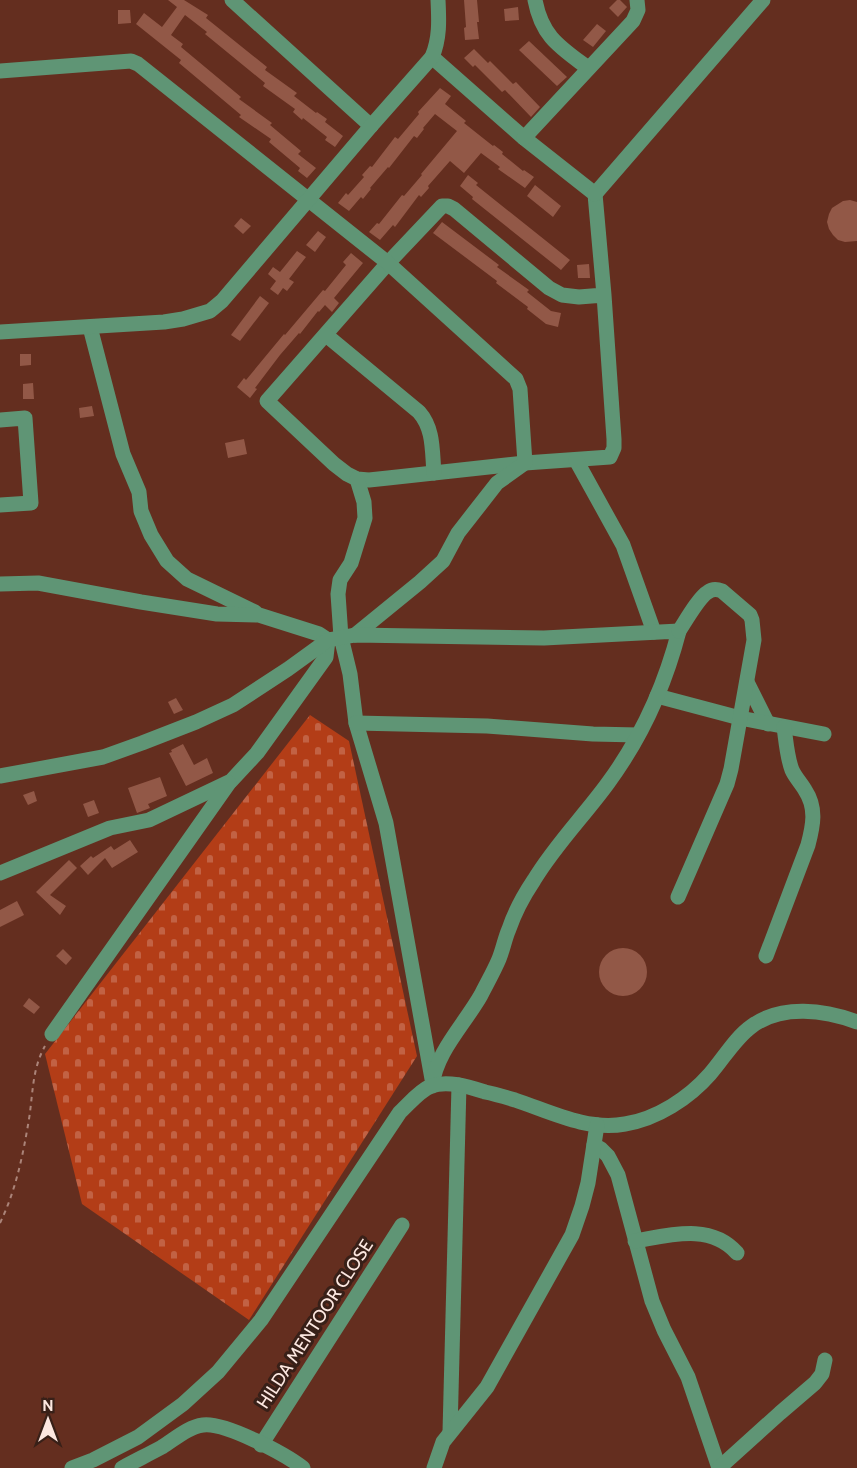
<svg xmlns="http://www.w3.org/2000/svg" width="857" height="1468" viewBox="0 0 857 1468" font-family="Cabin,sans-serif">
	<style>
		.cemetery { fill: url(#cemetery-stones) }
		.building { fill: #925847 }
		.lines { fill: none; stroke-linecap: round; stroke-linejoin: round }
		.path { stroke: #ab8479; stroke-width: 2; stroke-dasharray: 4.5 4.5; stroke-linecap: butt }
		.minor { stroke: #5f9575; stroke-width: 15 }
		.labels { text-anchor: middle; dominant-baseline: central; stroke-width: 6; stroke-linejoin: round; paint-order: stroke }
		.street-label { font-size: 18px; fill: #fce7e0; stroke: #382018 }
	</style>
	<defs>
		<pattern id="cemetery-stones" width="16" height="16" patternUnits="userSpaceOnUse" patternTransform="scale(1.5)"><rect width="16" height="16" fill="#b33d17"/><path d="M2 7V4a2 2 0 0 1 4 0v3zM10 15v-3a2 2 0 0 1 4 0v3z" fill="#c26244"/></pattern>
	</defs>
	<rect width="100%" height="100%" fill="#642e1f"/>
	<polygon class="cemetery" points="310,715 349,741 417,1056 249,1320 82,1204 45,1054"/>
	<g class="building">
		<polygon points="168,0 184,0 208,15 206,18 267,67 265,70 297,93 294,96 316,113 317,112 327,119 325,122 343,136 335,147 325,140 327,137 303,118 302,120 293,112 295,109 263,86 265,83 205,34 207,32 185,15 171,35 183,44 181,47 241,97 239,99 272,123 270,125 301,151 298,154 316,168 307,178 298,171 300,168 269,142 271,139 239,117 241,115 179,63 181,60 136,24 144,13 162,27 177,7"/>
		<polygon points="464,0 477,0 479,22 477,22 479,39 465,40 464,28 466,27"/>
		<polygon points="617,0 620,0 627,7 618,17 609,8"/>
		<polygon points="518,7 519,20 505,21 504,9"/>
		<polygon points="118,10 130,10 131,23 118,24"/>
		<polygon points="597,24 606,31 593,47 583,40"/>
		<polygon points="529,41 567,77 557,86 519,50"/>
		<polygon points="474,49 488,63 490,61 513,84 516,82 540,107 531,117 505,90 502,92 475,65 473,67 464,58"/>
		<polygon points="440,88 451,96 445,104 466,121 464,123 493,146 494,145 503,152 502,154 523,171 524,170 534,177 525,188 498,169 500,167 481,153 464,173 450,161 428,186 429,188 421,197 419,195 395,227 393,225 380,240 369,232 377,223 379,224 402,195 404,196 422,175 421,174 457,131 435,114 423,128 424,129 417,138 414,136 389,168 388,167 370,188 371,189 363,199 361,197 349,211 338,203 346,193 348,195 364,177 362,175 370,166 372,167 395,137 398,139 419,114 418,112"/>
		<polygon points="468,175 478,183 476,185 570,260 561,270 472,199 473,197 460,186"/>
		<polygon points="535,185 561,206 553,217 527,196"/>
		<polygon points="850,200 857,202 857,241 845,242 838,240 833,235 829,229 827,222 829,214 832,208 843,201"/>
		<polygon points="241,218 251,226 243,234 234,226"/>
		<polygon points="442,222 499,265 497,267 529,290 527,292 551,311 561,313 558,327 546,324 527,309 528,307 496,283 497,281 433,233"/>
		<polygon points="318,231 326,237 315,252 306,245"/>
		<polygon points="297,251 306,257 289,279 294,282 287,291 283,288 278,295 270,289 276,281 268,274 273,267 280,272"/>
		<polygon points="351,253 363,263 334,298 339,303 332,312 325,305 319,312 318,311 300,334 299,333 280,355 255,388 257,389 250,398 237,387 244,378 246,380 284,334 285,335 323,290 325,291 346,265 343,262"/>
		<polygon points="589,264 590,278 578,278 577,265"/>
		<polygon points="260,296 269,303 240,341 231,335"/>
		<polygon points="20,354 31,354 31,365 20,366"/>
		<polygon points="33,383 34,399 23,399 23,384"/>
		<polygon points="92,406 94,416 80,418 79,408"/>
		<polygon points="244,439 247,454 228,458 225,443"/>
		<polygon points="176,698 183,710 174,714 168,702"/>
		<polygon points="183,744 194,765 207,758 213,773 186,786 169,753 172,752 171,750"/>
		<polygon points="160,777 167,796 148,804 150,808 137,813 128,788"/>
		<polygon points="34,791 37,801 28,805 23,795"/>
		<polygon points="94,800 99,813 88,817 83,804"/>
		<polygon points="130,840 138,852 112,868 105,858 88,875 80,866 91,856 93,858 111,846 114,850"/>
		<polygon points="69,860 77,868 50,895 66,906 60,915 36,892"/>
		<polygon points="17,901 24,915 0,927 0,910"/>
		<circle cx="623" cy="972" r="24"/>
		<polygon points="63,949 72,958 66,965 56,956"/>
		<polygon points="29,998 40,1007 34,1014 23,1006"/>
	</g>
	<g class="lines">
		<path class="path" d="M0 1223C16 1190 23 1155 29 1119 33 1094 32 1069 45 1046"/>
		<g class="minor">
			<polyline points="232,0 371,126"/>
			<path d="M535 0C542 37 560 47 588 68"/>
			<polyline points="432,57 524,138 595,194 604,295 614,439 614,448 610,457 525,463 388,478 369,480 357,479 347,474 334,464 267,401 388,263 442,206 448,206 454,209 549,288 562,295 579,297 604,295"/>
			<polyline points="0,71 131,61 138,64 388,263 516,379 520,389 525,463 497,483 458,533 443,561 420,582 355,635"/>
			<polyline points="524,138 633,21 638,10 637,0"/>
			<polyline points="595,194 763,0"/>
			<polyline points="90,327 123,454 139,492 141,511 151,535 167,561 187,579 255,612"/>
			<path d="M0 332 164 322 183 319 210 311 222 301 371 126 432 57C440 38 439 20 438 0"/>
			<path d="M326 335 419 412C434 429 432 451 434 473"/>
			<polyline points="0,420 25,418 31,503 0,505"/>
			<polyline points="576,460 623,545 654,632"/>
			<polyline points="357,479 364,502 365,518 351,563 340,580 338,594 341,637 350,674 356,723 386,823 432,1079"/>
			<polyline points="0,584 38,583 141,602 217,614 259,615 319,634 328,640 326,657 257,753 231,781 149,820 110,828 0,873"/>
			<polyline points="747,682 768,724"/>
			<polyline points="657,696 740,718 824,734"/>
			<polyline points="356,723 487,726 593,734 638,735"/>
			<path d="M0 776 103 757 142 743 196 722 233 705 288 669 328 640 355 635 544 638 679 631C665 685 641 738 608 783 584 816 555 845 534 880 524 895 515 911 509 929 505 938 503 949 499 959 494 971 487 983 481 995 464 1025 436 1052 432 1086"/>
			<path d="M678 897 727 784 731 769 754 640 752 620 750 615 722 591C717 589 712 589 708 592 699 597 685 622 679 631"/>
			<path d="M766 956 808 845C813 826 817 808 805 790 801 783 795 777 792 770 787 757 786 741 784 727"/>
			<polyline points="52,1034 229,783"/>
			<polyline points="594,1145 601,1149 608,1156 618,1175 652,1301 664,1330 688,1377 719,1468"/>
			<path d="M635 1241C670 1235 711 1223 737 1253"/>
			<polyline points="450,1432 459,1085"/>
			<polyline points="261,1445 402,1225"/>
			<path d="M72 1468 93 1460 138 1437 183 1404 218 1372 261 1320 400 1112C409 1104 419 1091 431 1086 448 1080 469 1087 485 1092 495 1094 505 1097 515 1100 551 1112 587 1131 625 1124 657 1119 689 1098 710 1074 724 1058 735 1038 752 1026 782 1004 825 1010 857 1022"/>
			<path d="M122 1468C135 1461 149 1454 162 1447 175 1439 188 1427 203 1425 225 1422 285 1454 303 1468"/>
			<polyline points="434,1468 443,1442 487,1387 572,1235 582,1206 588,1183 597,1125"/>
			<polyline points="719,1468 780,1413 815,1383 822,1374 825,1360"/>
		</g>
	</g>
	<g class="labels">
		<g class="street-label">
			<text transform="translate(315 1324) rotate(-57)">HILDA MENTOOR CLOSE</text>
		</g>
	</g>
	<g transform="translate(48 1420)" stroke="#382018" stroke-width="4.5" paint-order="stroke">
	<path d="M0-4.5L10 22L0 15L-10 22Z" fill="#fce7e0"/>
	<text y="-9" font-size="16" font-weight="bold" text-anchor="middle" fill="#fce7e0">N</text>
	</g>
</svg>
